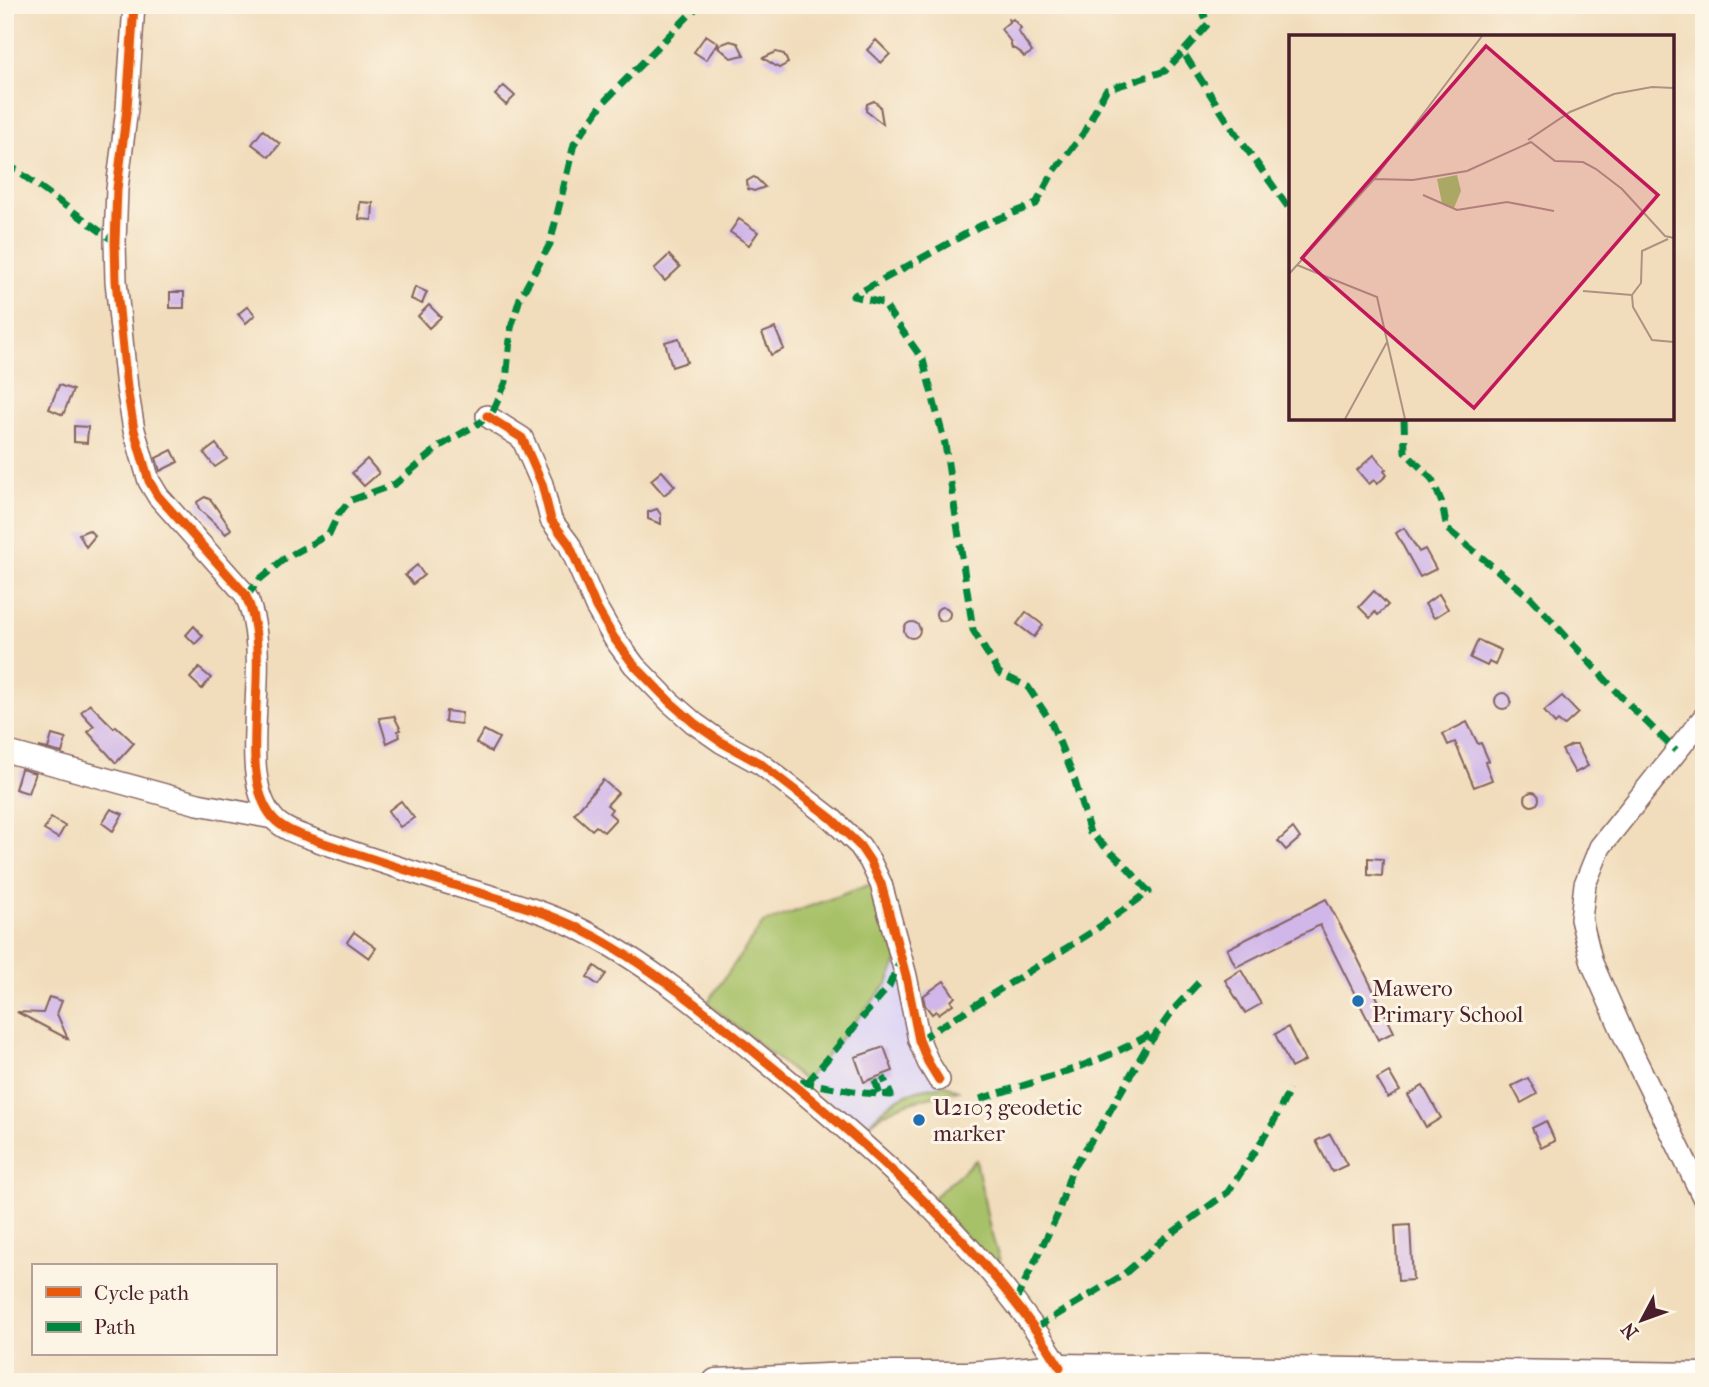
<svg xmlns="http://www.w3.org/2000/svg" width="1709" height="1387" viewBox="0 0 1709 1387" font-family="'IM FELL French Canon',serif">
	<style>
		.built { fill: #ddd5f6 }
		.green { fill: #a7c167; stroke: #787049; stroke-width: 2 }
		.building { fill: #d0b6e9 }
		.lines { fill: none; stroke-linecap: round; stroke-linejoin: round }
		.minor-casing { stroke: #84625e; stroke-width: 24 }
		.major-casing { stroke: #84625e; stroke-width: 29 }
		.minor { stroke: #fff; stroke-width: 21 }
		.major { stroke: #fff; stroke-width: 26 }
		.quiet { stroke: #00873e; stroke-width: 7; stroke-dasharray: 14 7; stroke-linecap: butt }
		.cycleway-casing { stroke: #fcf5e5; stroke-width: 13 }
		.cycleway { stroke: #e8590c; stroke-width: 9 }
		.poi-dot { fill: #1f6fb2; stroke: #fcf5e5; stroke-width: 2.5 }
		.labels { text-anchor: middle; dominant-baseline: central; stroke-width: 6; stroke-linejoin: round; paint-order: stroke }
		.poi-label { font-size: 23px; fill: #4a1f2b; stroke: #fcf5e5; text-anchor: start }
		.inset-road { fill: none; stroke: #ae9182; stroke-width: 2 }
		.view { fill: #c2185b; fill-opacity: 0.15; stroke: #c2185b; stroke-width: 3.5 }
		.inset-edge { fill: none; stroke: #4a1f2b; stroke-width: 3.5 }
	</style>
	<rect width="100%" height="100%" fill="#fcf5e5"/>
	<filter id="ink" filterUnits="userSpaceOnUse"><feTurbulence type="fractalNoise" baseFrequency=".0143" numOctaves="2"/><feDisplacementMap in="SourceGraphic" scale="14" xChannelSelector="R" yChannelSelector="G"/><feConvolveMatrix kernelMatrix="1 2 1 2 8 2 1 2 1" color-interpolation-filters="sRGB"/></filter>
	<filter id="wash" filterUnits="userSpaceOnUse"><feTurbulence type="fractalNoise" baseFrequency=".00686" numOctaves="4" result="noise"/><feDisplacementMap in="SourceGraphic" scale="28" xChannelSelector="R" yChannelSelector="G"/><feGaussianBlur stdDeviation="1.57" result="paint"/><feColorMatrix in="noise" values="0 0 0 0 0 0 0 0 0 0 0 0 0 0 0 0 0 1.4 0 .05"/><feComposite in="paint" operator="in"/></filter>
	<g filter="url(#wash)">
		<rect width="100%" height="100%" fill="#f1ddbc"/>
		<polygon class="built" points="898,960 939,1086 889,1103 879,1111 866,1134 805,1081 888,983"/>
		<g class="green">
			<polygon points="874,883 898,960 888,983 805,1081 707,1003 763,923"/>
			<path d="M945 1085 958 1090C924 1099 890 1102 866 1129 888 1099 908 1089 945 1085Z"/>
			<polygon points="976,1160 990,1229 1007,1285 931,1199"/>
		</g>
		<g id="blocks">
			<g class="building">
				<polygon points="1008,18 1010,21 1013,19 1021,28 1018,31 1032,52 1024,57 1019,51 1012,48 1010,41 1001,29 1009,22"/>
				<polygon points="706,35 718,43 706,60 694,52"/>
				<polygon points="876,40 890,54 881,63 867,50"/>
				<polygon points="730,41 738,43 744,55 731,58 717,46"/>
				<polygon points="776,52 784,54 788,63 779,68 763,58"/>
				<polygon points="504,86 515,96 506,105 495,95"/>
				<polygon points="874,101 880,106 883,124 866,111 867,104"/>
				<polygon points="263,130 280,144 269,157 252,144"/>
				<polygon points="754,177 757,179 765,187 754,191 748,189 747,181"/>
				<polygon points="360,202 373,203 372,220 359,219"/>
				<polygon points="739,219 758,232 749,245 730,232"/>
				<polygon points="669,255 680,267 665,281 654,269"/>
				<polygon points="415,287 427,292 422,304 411,299"/>
				<rect x="170" y="292" width="14" height="16"/>
				<polygon points="429,305 441,317 429,328 418,316"/>
				<polygon points="248,306 255,315 246,323 238,314"/>
				<polygon points="775,328 784,349 771,355 762,333"/>
				<polygon points="679,338 687,362 672,367 665,342"/>
				<polygon points="59,385 73,390 63,415 49,409"/>
				<polygon points="74,426 88,427 87,443 74,442"/>
				<polygon points="216,444 227,459 215,467 204,453"/>
				<polygon points="172,450 178,462 160,471 156,458"/>
				<polygon points="1374,455 1386,469 1384,471 1387,475 1377,484 1374,480 1369,484 1357,470"/>
				<polygon points="367,459 379,473 364,486 352,473"/>
				<polygon points="662,471 675,486 664,495 651,480"/>
				<polygon points="205,497 211,500 231,529 226,534 199,509 197,502"/>
				<polygon points="657,509 661,515 661,524 648,519 648,512"/>
				<polygon points="1404,528 1419,552 1425,549 1436,569 1420,577 1396,533"/>
				<polygon points="89,530 95,536 86,547 79,534"/>
				<polygon points="417,565 424,575 413,584 405,575"/>
				<polygon points="1374,591 1388,605 1378,615 1375,612 1370,618 1359,607"/>
				<polygon points="1439,594 1448,609 1434,618 1425,604"/>
				<circle cx="943" cy="614" r="7"/>
				<polygon points="1026,612 1043,625 1034,637 1017,624"/>
				<circle cx="912" cy="630" r="8"/>
				<polygon points="194,626 203,636 195,644 186,635"/>
				<polygon points="1478,640 1501,650 1495,665 1489,662 1487,666 1470,658"/>
				<polygon points="199,668 211,678 202,689 190,678"/>
				<circle cx="1503" cy="701" r="8"/>
				<polygon points="1562,696 1578,713 1564,726 1558,721 1555,724 1544,711"/>
				<polygon points="90,704 114,728 116,726 134,743 116,763 88,732 94,726 81,712"/>
				<polygon points="446,711 462,713 461,724 445,722"/>
				<polygon points="394,716 401,730 398,731 400,737 387,743 379,718"/>
				<polygon points="1467,722 1478,744 1481,743 1489,761 1485,762 1492,780 1474,787 1455,742 1448,745 1443,734"/>
				<polygon points="484,730 499,738 491,752 476,743"/>
				<polygon points="52,735 66,739 62,753 39,747 48,749"/>
				<polygon points="1572,745 1577,745 1588,766 1575,773 1562,750"/>
				<polygon points="21,769 35,773 28,793 15,789"/>
				<polygon points="603,780 618,793 607,805 612,809 609,813 616,819 604,832 596,826 592,830 574,814"/>
				<circle cx="1532" cy="799" r="7"/>
				<polygon points="401,801 414,818 400,827 388,811"/>
				<polygon points="111,809 123,814 113,831 102,823"/>
				<polygon points="51,818 65,826 58,838 44,830"/>
				<polygon points="1293,828 1300,838 1286,850 1278,841"/>
				<polygon points="1368,858 1383,859 1382,876 1368,875"/>
				<polygon points="1326,899 1353,949 1394,1032 1378,1040 1320,925 1236,967 1227,949"/>
				<polygon points="354,932 376,948 369,958 347,942"/>
				<polygon points="595,966 606,974 598,985 587,977"/>
				<polygon points="1241,970 1261,1004 1245,1013 1225,980"/>
				<polygon points="944,981 955,997 951,1001 953,1004 938,1014 936,1011 932,1014 925,1005 923,996"/>
				<polygon points="49,997 62,1001 57,1014 68,1039 17,1012 43,1013"/>
				<polygon points="1288,1027 1305,1061 1291,1068 1275,1034"/>
				<polygon points="884,1047 893,1071 864,1082 855,1057"/>
				<polygon points="1389,1072 1400,1091 1388,1098 1377,1079"/>
				<polygon points="1528,1078 1537,1094 1521,1103 1512,1086"/>
				<polygon points="1423,1086 1441,1118 1426,1127 1408,1095"/>
				<polygon points="1546,1121 1555,1141 1541,1148 1532,1128"/>
				<polygon points="1330,1134 1347,1165 1332,1172 1316,1141"/>
				<polygon points="1410,1225 1413,1280 1398,1281 1395,1226"/>
			</g>
		</g>
	</g>
	<g filter="url(#ink)">
		<use href="#blocks" fill-opacity="0" stroke="#84625e" stroke-width="2"/>
		<g class="lines">
			<defs>
				<g id="minor">
					<path d="M134 5 127 108 117 189 115 242 116 281 127 388 134 430 149 481 158 496 245 594C277 660 232 770 273 818 284 831 305 836 321 842 366 857 411 872 457 886 499 899 543 910 582 930 653 966 714 1019 775 1069 881 1157 987 1249 1060 1367"/>
					<polyline points="487,416 522,438 542,484 551,520 569,544 596,607 614,638 634,665 670,702 694,723 721,742 761,764 832,819 860,846 870,861 881,884 906,976 919,1040 928,1062 939,1080"/>
					<polyline points="1704,717 1600,847 1585,884 1581,919 1592,963 1626,1040 1704,1199"/>
					<polyline points="5,751 198,804 273,818"/>
				</g>
				<polyline id="major" points="716,1382 870,1375 968,1375 1060,1367 1704,1376"/>
			</defs>
			<use href="#minor" class="minor-casing"/>
			<use href="#major" class="major-casing"/>
			<use href="#minor" class="minor"/>
			<use href="#major" class="major"/>
			<g class="quiet">
				<polyline points="1200,5 1208,24 1183,52 1236,134 1291,211"/>
				<polyline points="5,162 115,242"/>
				<polyline points="1404,418 1405,452 1432,479 1442,503 1447,529 1531,598 1624,700 1676,751"/>
				<polyline points="246,597 260,579 284,559 329,534 338,515 349,501 395,484 440,446 481,422 493,411 506,382 511,328 520,298 550,244 574,144 603,103 699,5"/>
				<polyline points="919,1040 1092,932 1149,892 1125,865 1090,833 1074,778 1051,722 1028,687 999,673 973,630 945,444 923,360 883,303 853,296 980,226 1036,204 1052,174 1083,134 1106,90 1165,71 1183,52"/>
				<polyline points="875,1080 880,1095"/>
				<polyline points="800,1082 865,1093 891,1095 883,1077"/>
				<polyline points="807,1083 889,986 901,958"/>
				<path d="M980 1099C1039 1080 1102 1064 1155 1031"/>
				<polyline points="1015,1302 1057,1216 1072,1169 1103,1123 1146,1048 1174,1009 1200,981"/>
				<polyline points="1035,1328 1123,1275 1164,1239 1228,1192 1272,1125 1290,1089"/>
			</g>
			<defs>
				<g id="cycleway">
					<path d="M134 5 127 108 117 189 115 242 116 281 127 388 134 430 149 481 158 496 245 594C277 660 232 770 273 818 284 831 305 836 321 842 366 857 411 872 457 886 499 899 543 910 582 930 653 966 714 1019 775 1069 881 1157 987 1249 1060 1367"/>
					<polyline points="487,416 522,438 542,484 551,520 569,544 596,607 614,638 634,665 670,702 694,723 721,742 761,764 832,819 860,846 870,861 881,884 906,976 919,1040 928,1062 939,1080"/>
				</g>
			</defs>
			<use href="#cycleway" class="cycleway-casing"/>
			<use href="#cycleway" class="cycleway"/>
		</g>
	</g>
	<g class="poi-dot">
		<circle cx="1358" cy="1001" r="7"/>
		<circle cx="919" cy="1120" r="7"/>
	</g>
	<g class="labels">
		<g class="poi-label">
			<text x="1372" y="988">Mawero<tspan x="1372" dy="26">Primary School</tspan></text>
			<text x="933" y="1107">U2103 geodetic<tspan x="933" dy="26">marker</tspan></text>
		</g>
	</g>
	<g transform="translate(1289 35)">
		<rect width="385" height="385" fill="#f1ddbc"/>
		<path d="M168 140 172 156 165 173 153 168 148 144Z" fill="#a7c167"/>
		<path class="inset-road" d="M239 105 281 77 325 59 363 52 385 53M85 144 124 145 178 136 242 107 266 126 294 127 307 134 333 154 376 201 385 203M134 160 168 175 218 167 265 176M379 204 353 216 352 248 343 260 344 272 363 305 385 307M8 230 88 262 116 384M0 239 85 144 193 1M294 256 343 260M56 384 98 307"/>
		<path class="view" d="M197 11 369 160 185 373 13 223Z"/>
		<rect width="385" height="385" class="inset-edge"/>
	</g>
	<rect width="1709" height="1387" fill="none" stroke="#fcf5e5" stroke-width="28"/>
	<rect x="32" y="1264" width="245" height="91" fill="#fcf5e5" stroke="#b59f9b" stroke-width="2"/>
	<rect x="46" y="1287" width="35" height="10" fill="#e8590c" stroke="#b59f9b" stroke-width="2"/>
	<text x="94" y="1300" font-size="21" fill="#4a1f2b">Cycle path</text>
	<rect x="46" y="1322" width="35" height="10" fill="#00873e" stroke="#b59f9b" stroke-width="2"/>
	<text x="94" y="1334" font-size="21" fill="#4a1f2b">Path</text>
	<g transform="translate(1642 1320) rotate(229)" stroke="#fcf5e5" stroke-width="5" paint-order="stroke">
	<path d="M0-5L12 26L0 18L-12 26Z" fill="#4a1f2b"/>
	<text y="-10" font-size="19" font-weight="bold" text-anchor="middle" fill="#4a1f2b">N</text>
	</g>
</svg>
